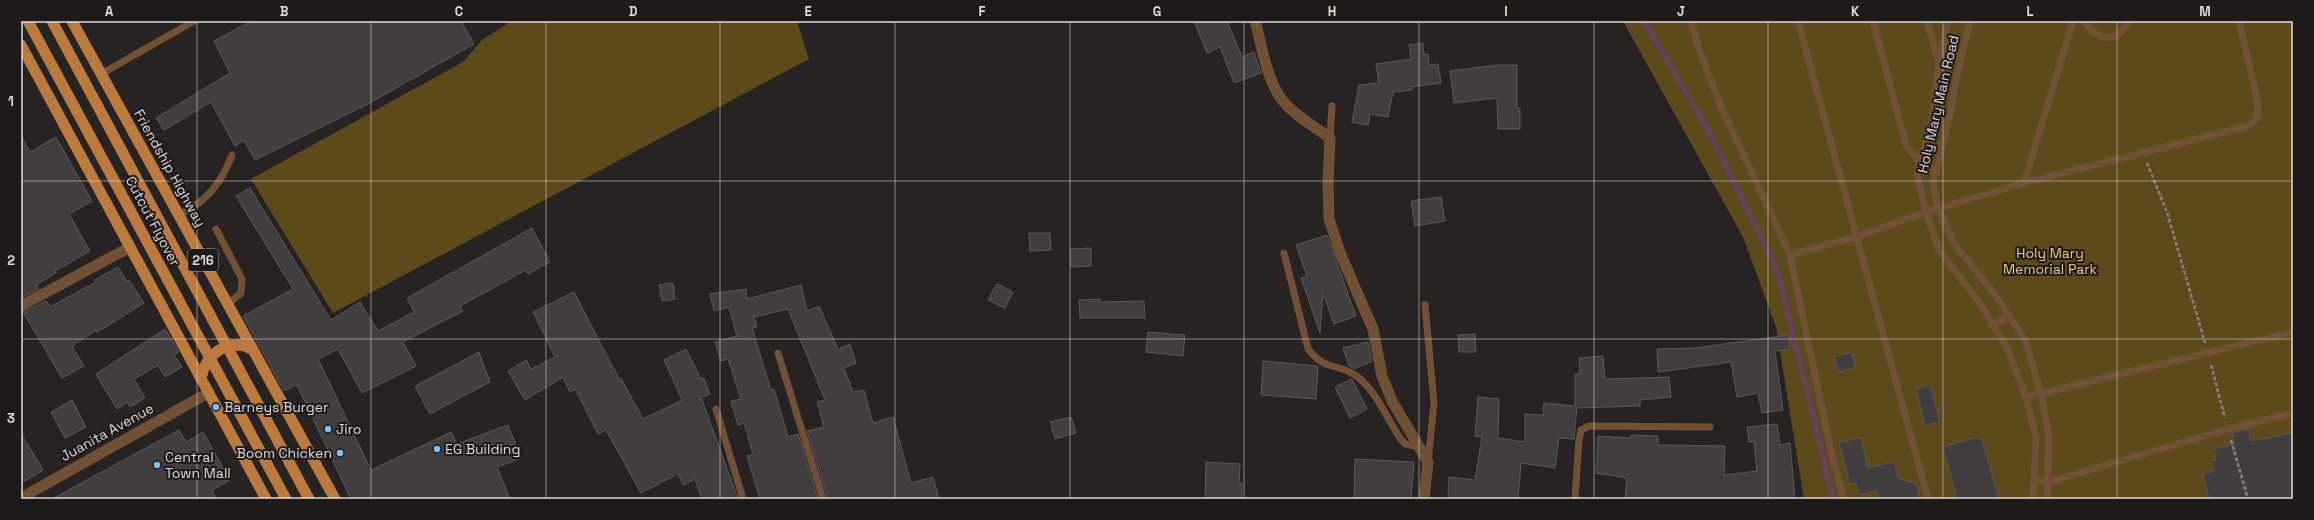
<svg xmlns="http://www.w3.org/2000/svg" width="2314" height="520" viewBox="0 0 2314 520" font-family="'Space Grotesk',sans-serif">
	<style>
		.green { fill: #5c4a1a }
		.lines { fill: none; stroke-linecap: round; stroke-linejoin: round }
		.stream { stroke: #674061; stroke-width: 5 }
		.building { fill: #423d3e; stroke: #5b5657 }
		.path { stroke: #84807f; stroke-width: 2.5; stroke-dasharray: 4 2; stroke-linecap: butt }
		.service { stroke: #715036; stroke-width: 7 }
		.minor { stroke: #715036; stroke-width: 11 }
		.primary { stroke: #bd7a3f; stroke-width: 11 }
		.primary-bridge { stroke: #bd7a3f; stroke-width: 11 }
		.grid { fill: none; stroke: #dedbda; stroke-width: 1; stroke-opacity: 0.55 }
		.poi-dot { fill: #79bff8; stroke: #1e1a19; stroke-width: 1.5 }
		.labels { text-anchor: middle; dominant-baseline: central; stroke-width: 4; stroke-linejoin: round; paint-order: stroke }
		.shield { fill: #1e1a19; stroke: #a4a1a0; stroke-width: 1 }
		.shield-label { font-size: 13px; font-weight: bold; fill: #dedbda }
		.street-label { font-size: 14px; fill: #dedbda; stroke: #1e1a19 }
		.park-label { font-size: 14px; fill: #eacc7f; stroke: #1e1a19 }
		.poi-label { font-size: 14px; fill: #dedbda; stroke: #1e1a19; text-anchor: start }
		.neatline { fill: none; stroke: #dedbda; stroke-width: 1.5 }
		.grid-label { font-size: 13px; text-anchor: middle; font-weight: bold; fill: #dedbda }
	</style>
	<rect width="100%" height="100%" fill="#282323"/>
	<g class="green">
		<polygon points="512,21 797,21 809,59 333,313 251,179 463,62 482,40"/>
		<polygon points="1623,21 2293,21 2293,499 1804,499 1776,327 1743,237"/>
	</g>
	<g class="lines">
		<polyline class="stream" points="1644,21 1711,135 1777,269 1833,499"/>
	</g>
	<g class="building">
		<polygon points="252,21 461,21 474,44 368,104 255,160 244,140 235,146 211,102 164,130 156,118 230,73 214,41"/>
		<polygon points="1194,21 1227,21 1242,57 1254,52 1261,73 1234,83 1220,47 1207,53"/>
		<polygon points="1423,43 1424,55 1428,54 1429,65 1438,64 1441,83 1412,87 1412,90 1393,92 1388,117 1370,114 1368,125 1352,122 1359,85 1379,83 1376,64 1411,59 1409,45"/>
		<polygon points="1497,65 1517,65 1517,108 1520,108 1520,129 1498,129 1497,98 1454,103 1450,71"/>
		<polygon points="21,136 30,152 56,137 92,201 69,214 90,251 55,271 56,273 36,285 39,289 21,298"/>
		<polygon points="250,188 331,320 360,302 378,331 414,312 407,298 532,228 550,262 528,274 526,270 460,306 463,311 403,342 416,366 362,393 338,349 318,359 371,470 451,432 457,444 508,425 517,448 512,450 516,460 497,467 510,499 351,499 297,385 284,391 243,316 293,289 236,196"/>
		<polygon points="1441,197 1445,221 1415,226 1411,201"/>
		<polygon points="1029,233 1050,233 1051,250 1030,251"/>
		<polygon points="1327,235 1356,316 1334,324 1323,293 1320,333 1301,278 1307,276 1296,245"/>
		<polygon points="1091,248 1091,266 1071,267 1070,249"/>
		<polygon points="118,267 127,281 129,280 144,303 106,327 96,332 96,330 72,346 84,366 62,378 23,312 46,301 50,307 96,282 95,280"/>
		<polygon points="673,283 675,299 662,301 659,285"/>
		<polygon points="997,284 1013,292 1005,308 988,300"/>
		<polygon points="801,285 807,311 819,306 838,349 850,344 856,363 844,368 853,392 864,390 873,423 893,417 911,483 933,477 939,499 828,499 807,431 824,427 817,402 825,400 788,309 754,317 757,327 752,328 771,390 774,389 788,437 798,434 818,499 760,499 747,456 753,454 744,423 738,425 731,401 741,399 728,359 721,361 715,342 737,336 729,307 714,311 710,294 746,289 747,299"/>
		<polygon points="574,292 619,379 621,378 643,419 682,400 664,360 686,349 701,379 704,378 710,394 701,397 738,499 702,499 695,479 683,485 678,474 641,493 606,430 598,434 575,389 570,392 563,377 525,400 508,371 526,360 531,369 555,357 533,312"/>
		<polygon points="1100,299 1100,302 1144,301 1145,318 1080,318 1079,300"/>
		<polygon points="165,329 179,352 174,355 182,367 165,377 158,365 134,379 145,398 130,407 127,402 117,409 96,374"/>
		<polygon points="1148,332 1185,335 1183,356 1146,352"/>
		<polygon points="1475,334 1476,352 1459,352 1458,335"/>
		<polygon points="1789,335 1790,349 1775,351 1783,410 1762,413 1758,393 1737,397 1731,362 1658,372 1657,349 1695,348"/>
		<polygon points="1368,342 1372,361 1354,369 1349,366 1343,348"/>
		<polygon points="479,352 490,382 430,414 415,386"/>
		<polygon points="1851,352 1856,367 1839,372 1834,357"/>
		<polygon points="1603,356 1605,379 1669,377 1671,397 1640,400 1640,406 1577,408 1574,439 1559,438 1555,468 1521,463 1518,499 1448,499 1449,477 1475,480 1482,437 1475,436 1478,397 1499,399 1498,438 1525,442 1525,414 1543,415 1544,403 1575,406 1575,374 1580,374 1579,358"/>
		<polygon points="1263,361 1318,366 1316,399 1261,395"/>
		<polygon points="1352,379 1367,409 1350,418 1335,387"/>
		<polygon points="1930,385 1940,422 1925,425 1916,389"/>
		<polygon points="72,400 86,427 65,438 51,412"/>
		<polygon points="1071,417 1076,433 1055,439 1050,422"/>
		<polygon points="1777,424 1780,445 1790,443 1795,499 1625,499 1627,478 1596,473 1598,436 1631,438 1631,435 1658,436 1658,445 1725,446 1724,475 1757,471 1754,441 1749,442 1747,427"/>
		<polygon points="2248,429 2251,441 2293,433 2293,499 2209,499 2203,474 2214,471 2211,461 2216,460 2214,449 2234,444 2232,433"/>
		<polygon points="179,430 186,442 203,432 230,480 212,490 217,499 52,499"/>
		<polygon points="21,433 43,470 21,483"/>
		<polygon points="1981,436 1999,499 1957,499 1943,447"/>
		<polygon points="1861,437 1868,468 1894,462 1898,478 1916,484 1920,499 1879,499 1876,490 1859,495 1856,483 1850,484 1839,443"/>
		<polygon points="1355,459 1414,462 1411,499 1354,499"/>
		<polygon points="1206,462 1240,464 1239,483 1242,483 1241,499 1205,499"/>
	</g>
	<g class="lines">
		<g class="path">
			<polyline points="2147,163 2167,212 2205,343"/>
			<polyline points="2211,365 2225,418"/>
			<polyline points="2231,440 2248,499"/>
		</g>
		<g class="service">
			<polyline points="1691,21 1699,49 1720,104 1790,255 1832,456 1844,499"/>
			<polyline points="1798,21 1928,499"/>
			<polyline points="1873,21 1906,145 1919,161 1936,173"/>
			<polyline points="1927,21 1938,60"/>
			<polyline points="1948,21 1939,63 1932,124 1919,161 1917,174 1926,212 1939,250 1979,302 2007,348 2026,397 2036,437 2033,499"/>
			<polyline points="1970,21 1956,79 1950,115 1933,183 1938,208 1954,244 1994,293 2025,340 2041,393 2049,438 2047,499"/>
			<path d="M2084 21C2098 42 2117 43 2129 21"/>
			<polyline points="101,74 194,21"/>
			<polyline points="1330,138 1332,106"/>
			<polyline points="2024,183 2073,21"/>
			<path d="M179 215C207 201 221 184 232 155"/>
			<polyline points="216,229 242,279 241,293 228,304"/>
			<path d="M1284 253 1308 349C1326 372 1335 362 1355 375 1375 388 1387 419 1400 438L1405 444 1421 447"/>
			<polyline points="1790,255 1856,237 1926,212 2024,183 2248,126 2257,118 2258,103 2239,21"/>
			<polyline points="1425,305 1434,403 1428,462"/>
			<polyline points="1993,325 2009,315"/>
			<polyline points="778,353 823,499"/>
			<polyline points="2026,397 2293,332"/>
			<polyline points="716,409 743,499"/>
			<polyline points="2035,480 2049,482 2228,429 2293,413"/>
			<polyline points="1575,499 1579,440 1581,430 1589,426 1710,427"/>
		</g>
		<g class="minor">
			<path d="M1255 21C1262 45 1266 79 1282 100 1294 115 1314 126 1330 138L1328 183 1329 219 1341 255 1373 329 1382 376 1392 401 1428 462 1424 499"/>
			<polyline points="21,306 130,247"/>
			<polyline points="21,498 208,393"/>
		</g>
		<g class="primary">
			<polyline points="72,21 335,499"/>
			<polyline points="21,45 266,499"/>
			<path d="M201 379C205 354 228 337 252 349"/>
		</g>
		<g class="primary-bridge">
			<polyline points="28,21 286,499"/>
			<polyline points="52,21 309,499"/>
		</g>
	</g>
	<path class="grid" d="M197 21V499M371 21V499M546 21V499M720 21V499M895 21V499M1070 21V499M1244 21V499M1419 21V499M1594 21V499M1768 21V499M1943 21V499M2117 21V499M21 181H2293M21 339H2293"/>
	<g class="poi-dot">
		<circle cx="216" cy="407" r="4"/>
		<circle cx="328" cy="429" r="4"/>
		<circle cx="437" cy="449" r="4"/>
		<circle cx="340" cy="453" r="4"/>
		<circle cx="157" cy="465" r="4"/>
	</g>
	<g class="labels">
		<rect class="shield" x="188" y="249" width="30" height="22" rx="3"/>
		<g class="shield-label">
			<text x="203" y="260">216</text>
		</g>
		<g class="street-label">
			<text transform="translate(1938 104) rotate(-77)">Holy Mary Main Road</text>
			<text transform="translate(170 168) rotate(61)">Friendship Highway</text>
			<text transform="translate(153 221) rotate(62)">Cutcut Flyover</text>
			<text transform="translate(107 432) rotate(-29)">Juanita Avenue</text>
		</g>
		<g class="park-label">
			<text x="2050" y="253">Holy Mary<tspan x="2050" dy="16">Memorial Park</tspan></text>
		</g>
		<g class="poi-label">
			<text x="224" y="407">Barneys Burger</text>
			<text x="336" y="429">Jiro</text>
			<text x="445" y="449">EG Building</text>
			<text x="332" y="453" text-anchor="end">Boom Chicken</text>
			<text x="165" y="457">Central<tspan x="165" dy="16">Town Mall</tspan></text>
		</g>
	</g>
	<rect width="2314" height="520" fill="none" stroke="#1e1a19" stroke-width="44"/>
	<rect x="22" y="22" width="2270" height="476" class="neatline"/>
	<g class="grid-label">
		<text x="109" y="16">A</text>
		<text x="284" y="16">B</text>
		<text x="459" y="16">C</text>
		<text x="633" y="16">D</text>
		<text x="808" y="16">E</text>
		<text x="982" y="16">F</text>
		<text x="1157" y="16">G</text>
		<text x="1332" y="16">H</text>
		<text x="1506" y="16">I</text>
		<text x="1681" y="16">J</text>
		<text x="1855" y="16">K</text>
		<text x="2030" y="16">L</text>
		<text x="2205" y="16">M</text>
		<text x="11" y="106">1</text>
		<text x="11" y="265">2</text>
		<text x="11" y="423">3</text>
	</g>
</svg>
